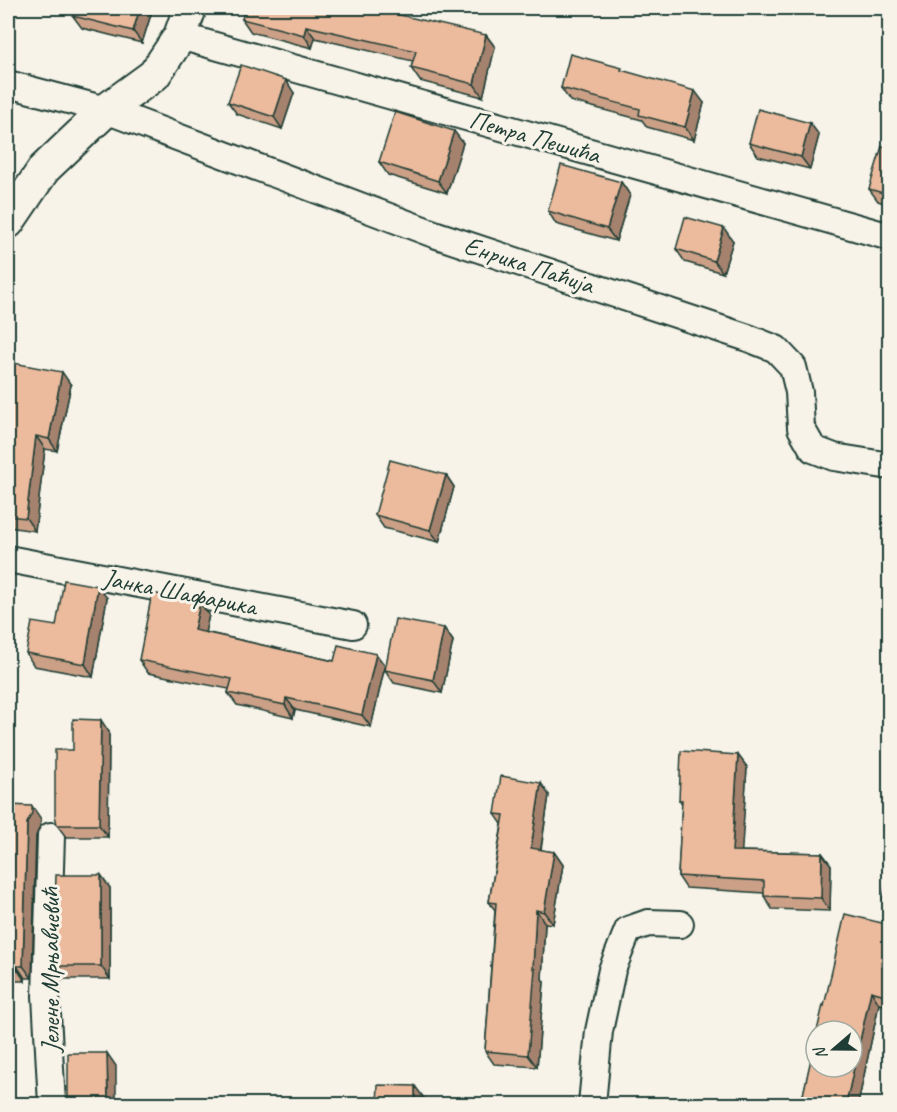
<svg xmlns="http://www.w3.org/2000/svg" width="897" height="1112" viewBox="0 0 897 1112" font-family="Caveat,sans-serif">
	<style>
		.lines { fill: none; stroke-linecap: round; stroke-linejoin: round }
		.minor-casing { stroke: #1f3d34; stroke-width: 30 }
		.tertiary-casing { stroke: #1f3d34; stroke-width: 36 }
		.minor { stroke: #f7f3e8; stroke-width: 26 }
		.tertiary { stroke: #f7f3e8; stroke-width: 32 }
		.wall { fill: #cba087; stroke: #1f3d34; stroke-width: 1.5 }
		.shaded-wall { fill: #a5826e; stroke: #1f3d34; stroke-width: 1.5 }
		.building { fill: #ecba9d; stroke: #1f3d34; stroke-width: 1.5 }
		.labels { text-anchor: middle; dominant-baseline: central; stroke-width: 6; stroke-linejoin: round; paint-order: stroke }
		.street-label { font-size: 26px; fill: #1f3d34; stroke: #f7f3e8 }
	</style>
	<rect width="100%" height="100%" fill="#f7f3e8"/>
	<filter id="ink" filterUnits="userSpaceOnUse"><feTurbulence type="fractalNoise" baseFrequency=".0167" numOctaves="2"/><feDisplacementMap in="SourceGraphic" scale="12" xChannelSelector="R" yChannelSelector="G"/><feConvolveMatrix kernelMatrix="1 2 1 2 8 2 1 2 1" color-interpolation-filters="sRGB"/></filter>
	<g filter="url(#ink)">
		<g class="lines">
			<defs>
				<g id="minor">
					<polyline points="180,36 890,237"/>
					<polyline points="8,84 106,110 434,234 748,338 776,349 793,367 799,392 801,428 813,449 834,457 890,466"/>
					<polyline points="8,559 353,625"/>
					<polyline points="51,836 46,996 52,1104"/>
					<polyline points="592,1104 599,1031 612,970 628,930 648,923 680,924"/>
				</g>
				<polyline id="tertiary" points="8,222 44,169 106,110 154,75 180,36 190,8"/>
			</defs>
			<use href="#minor" class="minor-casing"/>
			<use href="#tertiary" class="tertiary-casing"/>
			<use href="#minor" class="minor"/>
			<use href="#tertiary" class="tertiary"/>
		</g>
		<g class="wall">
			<polygon points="75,8 153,8 142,43 82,28 73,16"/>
			<polygon points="242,19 486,35 495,47 483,97 420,81 411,68 413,61 315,38 312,48 251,32"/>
			<polygon points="624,71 704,103 694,140 647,127 642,120 570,101 561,88"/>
			<polygon points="294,93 282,129 237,114 228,102"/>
			<polygon points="819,135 810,169 758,156 749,143"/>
			<polygon points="463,143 447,193 388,175 379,162"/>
			<polygon points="890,148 890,205 878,201 869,189"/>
			<polygon points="621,182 630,195 616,241 556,224 548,211"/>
			<polygon points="733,241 723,273 685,262 676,249"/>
			<polygon points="8,362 71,385 57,451 45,449 35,531 8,527"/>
			<polygon points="446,475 454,487 439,542 384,528 375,515"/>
			<polygon points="107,598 93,677 34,666 26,653 56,626"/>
			<polygon points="209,615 205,632 334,661 376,654 385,666 371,727 295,710 293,718 237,705 228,693 229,689 148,673 139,660"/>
			<polygon points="444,628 453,641 442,693 394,683 385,670"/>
			<polygon points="109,732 108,837 66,837 57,825 73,750"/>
			<polygon points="738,755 747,767 741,851 822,853 831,865 830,911 772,909 764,896 764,893 686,888 678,876 682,804 679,800"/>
			<polygon points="549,795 541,850 554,852 563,865 553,924 545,923 542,979 544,982 537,1067 494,1064 485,1051 495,910 489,902 502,824 495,814"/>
			<polygon points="8,805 41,819 40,826 36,836 32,978 25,978 25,981 8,981"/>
			<polygon points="101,875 110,888 110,979 62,979 53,966"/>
			<polygon points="890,875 890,909 883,899"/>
			<polygon points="890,925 890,1006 879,1004 858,1104 801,1104 824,1006"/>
		</g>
		<g class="shaded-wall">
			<polygon points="140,8 153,8 142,43 133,31"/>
			<polygon points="306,26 315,38 312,48 304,35"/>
			<polygon points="486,35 495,47 483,97 474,84"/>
			<polygon points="286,80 294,93 282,129 274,117"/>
			<polygon points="695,91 704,103 694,140 685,127"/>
			<polygon points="810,123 819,135 810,169 801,157"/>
			<polygon points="454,131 463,143 447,193 438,181"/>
			<polygon points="621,182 630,195 616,241 607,229"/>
			<polygon points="724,228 733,241 723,273 714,261"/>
			<polygon points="62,372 71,385 57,451 49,439"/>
			<polygon points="36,436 45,449 35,531 26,518"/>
			<polygon points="446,475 454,487 439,542 430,530"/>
			<polygon points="98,586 107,598 93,677 85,664"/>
			<polygon points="200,603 209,615 203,642 194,630"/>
			<polygon points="444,628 453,641 442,693 433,680"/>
			<polygon points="376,654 385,666 371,727 362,715"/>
			<polygon points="286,698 295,710 293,718 285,705"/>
			<polygon points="101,720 109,732 108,837 99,825"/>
			<polygon points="738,755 747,767 741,863 732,851"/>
			<polygon points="541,783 549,795 539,860 531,848"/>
			<polygon points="32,806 41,819 40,826 36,836 32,978 23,966 27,823"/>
			<polygon points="554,852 563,865 553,924 544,912"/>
			<polygon points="822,853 831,865 830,911 821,898"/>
			<polygon points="101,875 110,888 110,979 101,966"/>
			<polygon points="536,910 545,923 542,979 544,982 537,1067 528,1055"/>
			<polygon points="17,966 25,978 25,981 17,969"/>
			<polygon points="890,975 890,1001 885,995"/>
			<polygon points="871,991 879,1004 858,1104 846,1104"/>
			<polygon points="107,1053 116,1066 116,1104 108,1104"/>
			<polygon points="415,1086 424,1098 424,1104 415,1104"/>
		</g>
		<g class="building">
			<polygon points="75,8 140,8 133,31 73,16"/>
			<polygon points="245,8 370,8 486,35 474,84 411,68 416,51 306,26 304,35 242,19"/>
			<polygon points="570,54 622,68 621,70 695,91 685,127 639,115 640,109 561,88"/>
			<polygon points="241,65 286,80 274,117 228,102"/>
			<polygon points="758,109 810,123 801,157 749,143"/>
			<polygon points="395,112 454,131 438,181 379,162"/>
			<polygon points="882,146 890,148 890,195 869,189"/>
			<polygon points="561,165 621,182 607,229 548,211"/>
			<polygon points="685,217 724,228 714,261 676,249"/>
			<polygon points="8,362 62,372 49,439 36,436 26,518 8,516"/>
			<polygon points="390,460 446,475 430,530 375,515"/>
			<polygon points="64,580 98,586 85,664 26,653 32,622 56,626"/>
			<polygon points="152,593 200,603 194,630 334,661 338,645 376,654 362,715 286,698 285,705 228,693 232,679 139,660"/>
			<polygon points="395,619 444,628 433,680 385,670"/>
			<polygon points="73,719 101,720 99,825 57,825 55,815 55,750 73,750"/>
			<polygon points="681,751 738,755 732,851 822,853 821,898 764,896 764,881 678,876 682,800 679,800"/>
			<polygon points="501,776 541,783 531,848 554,852 544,912 536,910 533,969 535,969 528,1055 485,1051 496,903 489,902 504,815 495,814"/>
			<polygon points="8,805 32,806 32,813 27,823 23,966 17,966 17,969 8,969"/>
			<polygon points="888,874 890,875 890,901 883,899"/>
			<polygon points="56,875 101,875 101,966 53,966"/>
			<polygon points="845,914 890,925 890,975 885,995 871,991 846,1104 801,1104 816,1036 816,1067 852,1067 852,1031 817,1031 823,1005 824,1006"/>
			<polygon points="68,1053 107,1053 108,1104 68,1104"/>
			<polygon points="378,1085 415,1086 415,1104 377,1104"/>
		</g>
	</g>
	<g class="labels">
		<g class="street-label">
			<text transform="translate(535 137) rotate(16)">Петра Пешића</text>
			<text transform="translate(529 265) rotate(18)">Енрика Паћија</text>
			<text transform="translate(180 592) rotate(11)">Јанка Шафарика</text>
			<text transform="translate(50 970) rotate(-90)">Јелене Мрњавчевић</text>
		</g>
	</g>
	<rect width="897" height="1112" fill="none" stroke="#f7f3e8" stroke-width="30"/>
	<rect x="15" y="15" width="867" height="1082" fill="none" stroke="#1f3d34" stroke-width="2" filter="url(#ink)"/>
	<g transform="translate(834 1049) rotate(250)"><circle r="28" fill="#f7f3e8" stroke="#a1aaa0" stroke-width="1.5"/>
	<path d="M0-4.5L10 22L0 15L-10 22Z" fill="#1f3d34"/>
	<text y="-9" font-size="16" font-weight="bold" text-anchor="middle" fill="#1f3d34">N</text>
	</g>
</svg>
